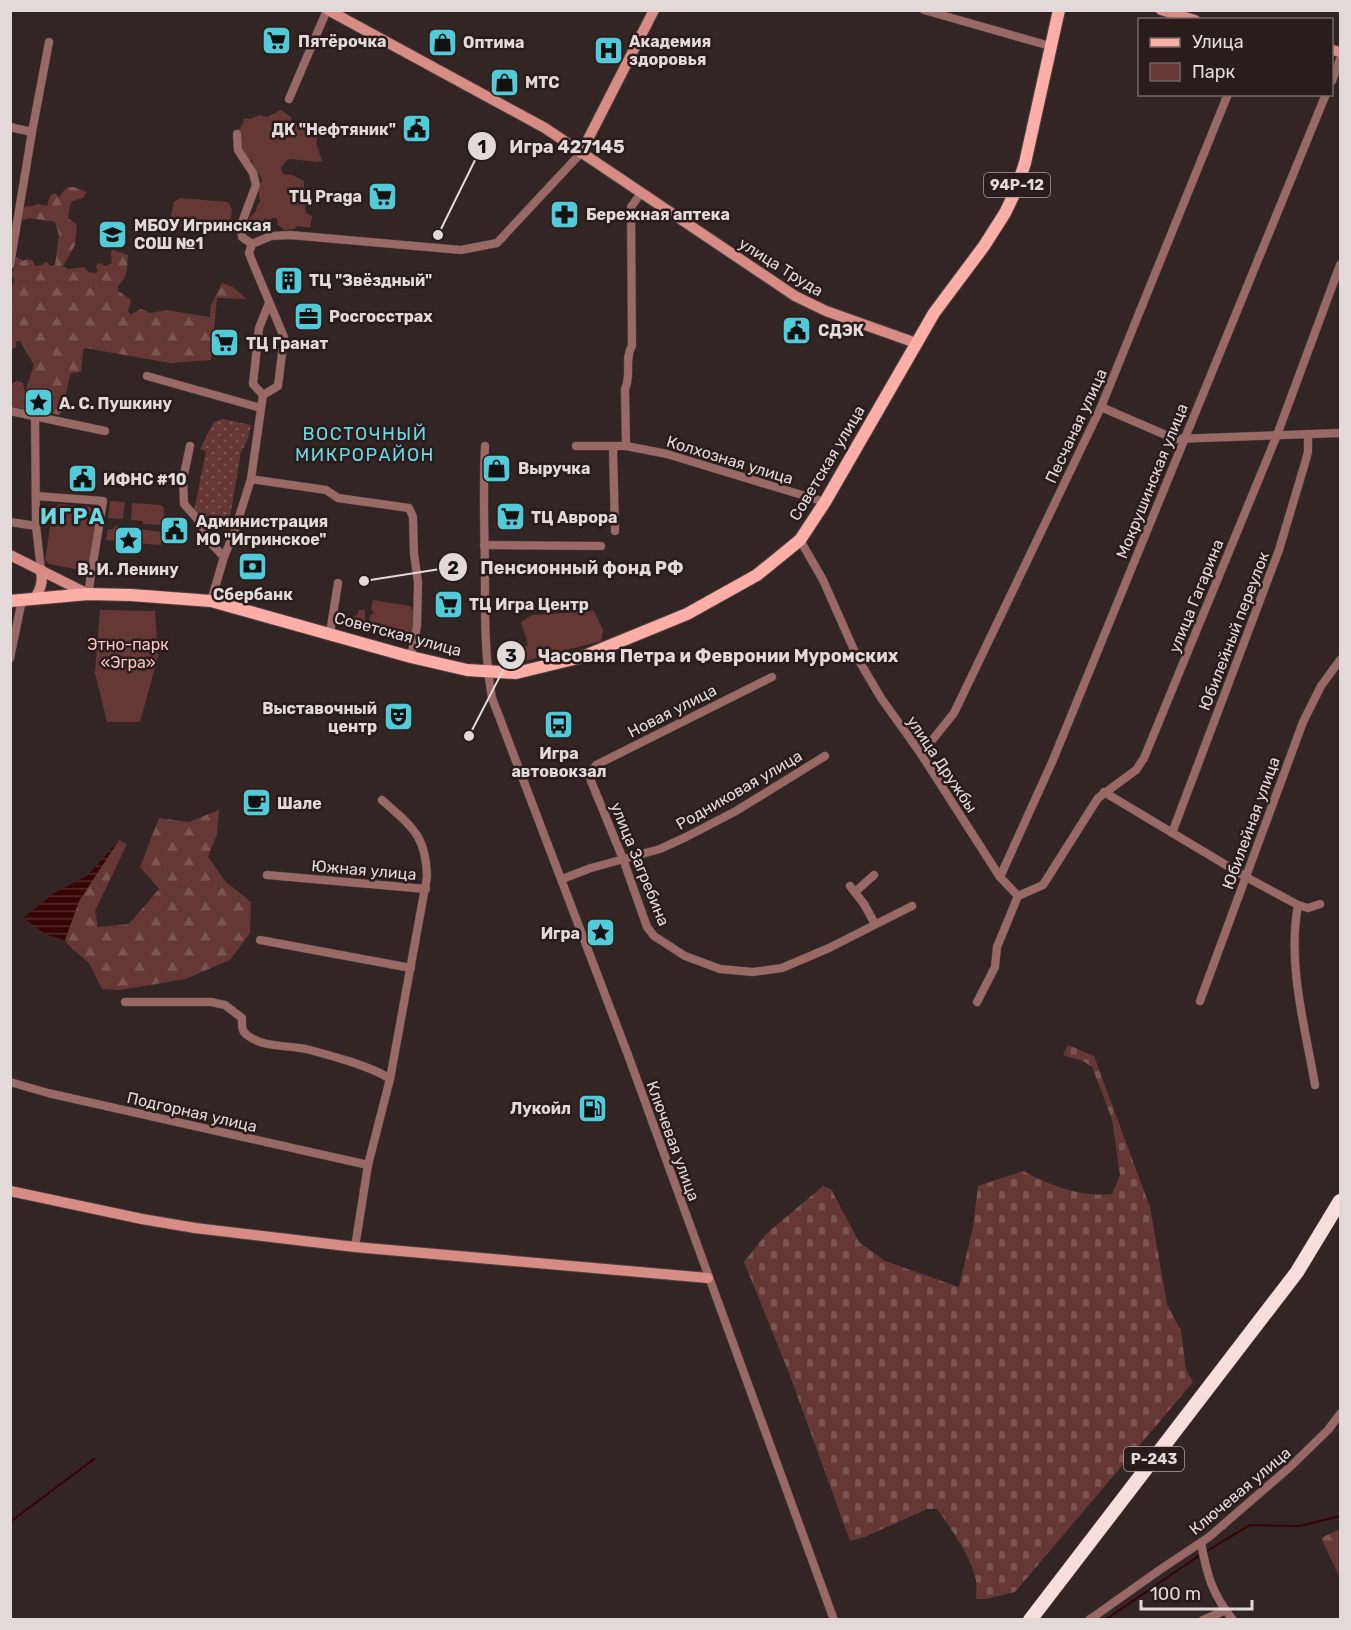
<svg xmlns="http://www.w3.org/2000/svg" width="1351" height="1630" viewBox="0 0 1351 1630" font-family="Rubik,sans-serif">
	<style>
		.green { fill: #663835 }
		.forest { fill: url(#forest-firs) }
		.cemetery { fill: url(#cemetery-stones) }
		.garden { fill: url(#garden-dots) }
		.water { fill: url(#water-rules) }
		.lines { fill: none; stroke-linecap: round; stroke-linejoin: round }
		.stream { stroke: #370406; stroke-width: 2 }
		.street-casing { stroke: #4f4241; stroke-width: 9 }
		.secondary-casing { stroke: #4f4241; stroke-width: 12 }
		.primary-casing { stroke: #4f4241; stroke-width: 14 }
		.highway-casing { stroke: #4f4241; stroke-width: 15 }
		.street { stroke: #996965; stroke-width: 8 }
		.secondary { stroke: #d88c86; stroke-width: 10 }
		.primary { stroke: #fdaea7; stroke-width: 12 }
		.highway { stroke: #f7dedb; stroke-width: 14 }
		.labels { text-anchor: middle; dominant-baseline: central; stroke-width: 5; stroke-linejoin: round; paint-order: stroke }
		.shield { fill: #291c1b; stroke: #aaa09f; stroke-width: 1.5 }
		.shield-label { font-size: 15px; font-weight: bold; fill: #e2d9d8 }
		.poi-label { font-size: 16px; font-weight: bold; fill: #e2d9d8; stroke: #291c1b; text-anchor: start }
		.street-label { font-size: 16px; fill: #e2d9d8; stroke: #291c1b }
		.park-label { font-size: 16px; fill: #fdc4bf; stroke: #291c1b }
		.neighbourhood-label { font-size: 18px; letter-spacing: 1.5px; fill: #6cd8e3; stroke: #291c1b }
		.district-label { font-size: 22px; font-weight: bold; letter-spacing: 1.5px; fill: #6cd8e3; stroke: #291c1b }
		.leader { fill: none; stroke: #e2d9d8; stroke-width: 2 }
		.callout-dot { fill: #e2d9d8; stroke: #291c1b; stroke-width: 2 }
		.mark-label { font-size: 18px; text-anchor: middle; font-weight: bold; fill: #111 }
		.callout-label { font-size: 18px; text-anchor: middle; font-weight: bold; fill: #e2d9d8; stroke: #291c1b; stroke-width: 5; stroke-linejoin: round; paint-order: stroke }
	</style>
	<defs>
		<pattern id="forest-firs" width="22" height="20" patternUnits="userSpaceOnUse" patternTransform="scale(1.5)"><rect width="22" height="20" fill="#663835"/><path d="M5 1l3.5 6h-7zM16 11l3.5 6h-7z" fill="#7c5452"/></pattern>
		<pattern id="cemetery-stones" width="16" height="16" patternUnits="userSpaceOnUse" patternTransform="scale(1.5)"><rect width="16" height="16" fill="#663835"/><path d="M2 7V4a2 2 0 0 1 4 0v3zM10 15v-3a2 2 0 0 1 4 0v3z" fill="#7c5452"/></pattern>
		<pattern id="garden-dots" width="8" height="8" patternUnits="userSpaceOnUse" patternTransform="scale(1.5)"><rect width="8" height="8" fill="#663835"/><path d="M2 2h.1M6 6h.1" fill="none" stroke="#7c5452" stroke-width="1.8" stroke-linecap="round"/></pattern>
		<pattern id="water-rules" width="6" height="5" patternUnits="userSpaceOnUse" patternTransform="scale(1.5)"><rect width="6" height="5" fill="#370406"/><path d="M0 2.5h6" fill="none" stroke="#54282a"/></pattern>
	</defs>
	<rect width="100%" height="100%" fill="#332524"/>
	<g class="green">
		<path d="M281 110 292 118 291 121 284 127 275 128V134L289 135C301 115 304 119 324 126L325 129 319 132 316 143 322 161 317 162 291 159 287 160 281 168 283 174 292 175 304 181V194L306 201 305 208 306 213 312 216 310 228 298 226 293 229 285 230 278 225 277 218H272L267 229 252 232 247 228C247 220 250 216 256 211L257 206 260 202 258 186 262 181 260 175 253 170 252 161 243 158 238 138V130L242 126 244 118 251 119 259 115 267 117Z"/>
		<polygon points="180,198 228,202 232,209 230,227 225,230 171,226 170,219 174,202"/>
		<polygon points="17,381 23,383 25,392 24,394 11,394 11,384"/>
		<polygon points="110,501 125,502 123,519 108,518"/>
		<polygon points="132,503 161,505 164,508 163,525 143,524 143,521 131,520"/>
		<path d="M60 504 89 507C94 510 96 515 98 520L89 567 85 571 49 564 45 560 53 508Z"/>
		<polygon points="115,526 122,527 122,533 118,533 117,541 106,540 108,529 114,529"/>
		<polygon points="130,528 162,532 161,545 136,543 137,534 129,533"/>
		<polygon points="373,600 410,606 414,612 413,633 410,636 402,636 369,626 370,615 372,615 373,611 371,610"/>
		<polygon points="100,610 155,611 158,657 140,722 107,722 95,673"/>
		<polygon points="359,610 365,610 365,625 352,622 352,617 357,615"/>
		<polygon points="594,611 603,630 601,641 513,664 510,653 528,645 521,622 532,615"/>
	</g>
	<g class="forest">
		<path d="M67 187H74L87 192 83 198 72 201 70 205 68 218 77 225 75 245 63 266 68 269 84 267 88 272 95 273 98 271 96 266 98 263 106 266 112 263 111 252 113 250 128 255C127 267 128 278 118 286V291L130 299 131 303 128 310 130 315 141 309 151 313 166 310 210 317 211 305 222 283 233 287 246 299 217 298 211 360 170 363 85 348 83 351 81 372 72 373 70 375 62 412 58 415 48 412 11 407 10 390 14 393 25 392 34 365 20 341H16V347L11 350 10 295 14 280 11 274 15 267V256L23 261 27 259 33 261 35 266 42 265 46 262 51 266 55 265 59 235 55 222 30 218 22 220 21 213 26 206H33L38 204 47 206 50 196 55 193 59 197Z"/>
		<polygon points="219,810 217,834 208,857 226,882 251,902 250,933 230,960 185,979 121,990 102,989 89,963 69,946 65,940 79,901 119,840 127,844 95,911 98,927 129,924 159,889 140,867 159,818 189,822"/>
		<polygon points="1340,1529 1340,1578 1321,1538"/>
	</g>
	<path class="cemetery" d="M1068 1045 1094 1056 1150 1207 1167 1304 1181 1331 1186 1370 1193 1382 1015 1592 986 1599H976C976 1592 977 1586 976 1580 971 1557 951 1528 937 1509H927L865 1537 850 1541 789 1373 744 1262 767 1233 823 1186 831 1189 859 1242 885 1261 959 1287 973 1227 978 1186 1023 1171C1050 1185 1082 1198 1112 1194L1120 1175 1112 1119 1092 1067 1083 1061 1063 1055Z"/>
	<polygon class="garden" points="223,419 251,425 248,439 241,452 229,523 204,517 194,511 206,451 200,449 214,422"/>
	<polygon class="water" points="119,840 79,901 65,940 47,935 23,918 56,892 87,876"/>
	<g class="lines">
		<g class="stream">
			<polyline points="10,1522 94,1459"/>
			<polyline points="1205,1552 1250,1525 1300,1526 1340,1516"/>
			<polyline points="1105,1620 1200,1555"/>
		</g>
		<defs>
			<g id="street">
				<polyline points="924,10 1050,46"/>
				<polyline points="1332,81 1340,59"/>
				<polyline points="289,99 327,10"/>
				<polyline points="10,127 32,132"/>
				<polyline points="237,134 238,150 253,173 256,185 241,225 242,237 252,244"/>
				<polyline points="252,244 271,236 290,235 461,250 497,243 581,153"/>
				<polyline points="10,265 32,132 49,42"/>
				<polyline points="147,376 261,408"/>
				<polyline points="263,395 253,384 259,328 269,303"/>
				<polyline points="1101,407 1175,439 1340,433"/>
				<polyline points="10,411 105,431"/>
				<polyline points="35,416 36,526 41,570"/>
				<polyline points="190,446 183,479 184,504 202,524 205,537 224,557"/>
				<path d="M485 446C483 486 484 525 485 565 485 609 484 654 492 698L628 1055 834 1620"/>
				<polyline points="576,446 626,446 667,454 825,502"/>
				<path d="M626 446 625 389C632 375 624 358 632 346L631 207 641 193"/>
				<polyline points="613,447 615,531"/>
				<polyline points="251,479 326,490 338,498 409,508 413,517 414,554 418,582 417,626 411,657"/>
				<polyline points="36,496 103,501 88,594"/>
				<polyline points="10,522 36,526"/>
				<polyline points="800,540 823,580 858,659 881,698 921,754 1000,877 1018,896"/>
				<polyline points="484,545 601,546"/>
				<polyline points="211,601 224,557 234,533 251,479 263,395 278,386 284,337 252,261 249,253 252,244"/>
				<polyline points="330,633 338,583"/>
				<polyline points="10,658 22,600"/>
				<polyline points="772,677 596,765 590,775 591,781 623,859 647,927 654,936 685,956 720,969 753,972 782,968 829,948 912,906"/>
				<polyline points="921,754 954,713 1101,407 1228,94"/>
				<polyline points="1104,792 1246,877 1298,905 1308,908 1320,904"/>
				<polyline points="1172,833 1279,550 1305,463 1308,452 1308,434"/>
				<polyline points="267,875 426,889"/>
				<polyline points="1000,877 1053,760 1326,94"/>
				<polyline points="562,879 591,868 660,849 686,837 736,811 825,756"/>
				<polyline points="850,886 864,904 875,924"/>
				<polyline points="855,892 874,875"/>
				<polyline points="1018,896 1043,885 1098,798 1136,770 1144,758 1277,435 1340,265"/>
				<path d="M1298 905C1287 965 1305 1026 1315 1085"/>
				<polyline points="260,940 411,968"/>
				<polyline points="1200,1001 1303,722 1321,686 1340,660"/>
				<path d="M125 1002H211L225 1005 242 1018C242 1024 241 1031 247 1035 263 1048 287 1045 306 1049 329 1055 371 1066 390 1079"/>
				<polyline points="977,1002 995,967 997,947 1018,896"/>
				<polyline points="10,1082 48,1093 368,1165"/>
				<path d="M355 1247 368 1165 390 1079 427 877C426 835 412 827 382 800"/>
				<path d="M1201 1543C1207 1575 1212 1594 1233 1620"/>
				<polyline points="1089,1620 1161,1569 1209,1537 1291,1466 1328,1430 1340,1414"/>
				<polyline points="1203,1620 1226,1610"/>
			</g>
			<g id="secondary">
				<polyline points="328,10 545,128 795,296 826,311 916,343"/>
				<polyline points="1161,10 1195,20"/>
				<polyline points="1332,50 1340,52"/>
				<polyline points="581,153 654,10"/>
				<polyline points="10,555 88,594"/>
				<path d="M34 599C41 589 43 582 41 570"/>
				<polyline points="10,1191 142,1219 195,1228 355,1247 708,1278"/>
			</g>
			<polyline id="primary" points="10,601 88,594 131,595 211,601 411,657 467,670 516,673 582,657 687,614 757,575 800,540 825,502 934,313 984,246 1005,213 1016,190 1025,163 1059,10"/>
			<polyline id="highway" points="1030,1620 1297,1272 1340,1201"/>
		</defs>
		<use href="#street" class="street-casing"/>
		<use href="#secondary" class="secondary-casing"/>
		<use href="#primary" class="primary-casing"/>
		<use href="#highway" class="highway-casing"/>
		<use href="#street" class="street"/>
		<use href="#secondary" class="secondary"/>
		<use href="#primary" class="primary"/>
		<use href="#highway" class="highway"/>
	</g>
	<defs>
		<symbol id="supermarket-square" viewBox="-11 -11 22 22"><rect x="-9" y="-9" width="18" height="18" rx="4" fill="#52cbd8" stroke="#291c1b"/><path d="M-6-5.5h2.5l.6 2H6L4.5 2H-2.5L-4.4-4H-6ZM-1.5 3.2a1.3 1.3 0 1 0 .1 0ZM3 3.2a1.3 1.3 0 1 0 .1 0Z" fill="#111"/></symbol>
		<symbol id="shop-square" viewBox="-11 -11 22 22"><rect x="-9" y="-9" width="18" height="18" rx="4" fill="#52cbd8" stroke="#291c1b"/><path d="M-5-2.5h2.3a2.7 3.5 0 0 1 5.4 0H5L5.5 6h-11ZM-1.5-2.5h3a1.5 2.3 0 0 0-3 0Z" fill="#111"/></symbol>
		<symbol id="hospital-square" viewBox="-11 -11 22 22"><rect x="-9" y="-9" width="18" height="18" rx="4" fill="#52cbd8" stroke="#291c1b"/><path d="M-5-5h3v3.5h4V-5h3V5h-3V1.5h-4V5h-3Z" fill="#111"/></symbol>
		<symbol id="civic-square" viewBox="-11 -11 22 22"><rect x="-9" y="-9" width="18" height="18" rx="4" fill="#52cbd8" stroke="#291c1b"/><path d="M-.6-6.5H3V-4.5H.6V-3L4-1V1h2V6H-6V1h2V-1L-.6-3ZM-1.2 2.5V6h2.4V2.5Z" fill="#111"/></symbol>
		<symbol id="pharmacy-square" viewBox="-11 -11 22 22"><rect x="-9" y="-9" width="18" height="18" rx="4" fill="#52cbd8" stroke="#291c1b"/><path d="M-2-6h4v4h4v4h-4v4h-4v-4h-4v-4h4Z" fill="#111"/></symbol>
		<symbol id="school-square" viewBox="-11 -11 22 22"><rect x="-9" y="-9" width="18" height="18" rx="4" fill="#52cbd8" stroke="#291c1b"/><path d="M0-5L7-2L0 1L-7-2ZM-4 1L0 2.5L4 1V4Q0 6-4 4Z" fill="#111"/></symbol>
		<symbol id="building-square" viewBox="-11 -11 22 22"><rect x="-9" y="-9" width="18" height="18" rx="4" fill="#52cbd8" stroke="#291c1b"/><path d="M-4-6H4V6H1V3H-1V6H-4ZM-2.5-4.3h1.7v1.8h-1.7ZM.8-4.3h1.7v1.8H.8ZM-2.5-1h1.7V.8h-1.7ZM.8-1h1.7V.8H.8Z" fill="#111"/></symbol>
		<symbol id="office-square" viewBox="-11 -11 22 22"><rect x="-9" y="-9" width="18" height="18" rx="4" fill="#52cbd8" stroke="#291c1b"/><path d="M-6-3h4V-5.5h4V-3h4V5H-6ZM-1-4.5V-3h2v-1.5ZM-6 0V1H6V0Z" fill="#111"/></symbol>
		<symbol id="sight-square" viewBox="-11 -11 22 22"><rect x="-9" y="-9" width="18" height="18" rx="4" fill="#52cbd8" stroke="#291c1b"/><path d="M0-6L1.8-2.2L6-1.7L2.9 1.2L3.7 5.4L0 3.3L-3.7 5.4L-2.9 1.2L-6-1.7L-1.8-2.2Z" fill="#111"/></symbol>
		<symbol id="bank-square" viewBox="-11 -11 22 22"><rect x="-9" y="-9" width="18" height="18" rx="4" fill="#52cbd8" stroke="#291c1b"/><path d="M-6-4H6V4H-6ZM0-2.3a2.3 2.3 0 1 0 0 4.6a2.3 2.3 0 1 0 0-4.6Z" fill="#111"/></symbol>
		<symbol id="theatre-square" viewBox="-11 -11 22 22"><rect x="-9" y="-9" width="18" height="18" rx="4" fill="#52cbd8" stroke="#291c1b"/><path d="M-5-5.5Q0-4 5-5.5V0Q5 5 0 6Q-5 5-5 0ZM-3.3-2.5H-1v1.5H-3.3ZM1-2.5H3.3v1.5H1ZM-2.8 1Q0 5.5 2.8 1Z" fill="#111"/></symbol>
		<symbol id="bus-square" viewBox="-11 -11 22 22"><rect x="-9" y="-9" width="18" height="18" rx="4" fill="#52cbd8" stroke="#291c1b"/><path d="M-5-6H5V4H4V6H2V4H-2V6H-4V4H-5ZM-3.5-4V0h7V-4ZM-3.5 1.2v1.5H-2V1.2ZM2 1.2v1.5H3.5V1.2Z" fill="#111"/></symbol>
		<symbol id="cafe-square" viewBox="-11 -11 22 22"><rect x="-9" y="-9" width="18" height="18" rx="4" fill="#52cbd8" stroke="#291c1b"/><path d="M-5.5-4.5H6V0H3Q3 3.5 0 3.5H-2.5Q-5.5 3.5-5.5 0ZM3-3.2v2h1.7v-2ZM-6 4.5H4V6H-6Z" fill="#111"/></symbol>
		<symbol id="fuel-square" viewBox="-11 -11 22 22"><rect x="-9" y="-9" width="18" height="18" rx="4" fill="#52cbd8" stroke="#291c1b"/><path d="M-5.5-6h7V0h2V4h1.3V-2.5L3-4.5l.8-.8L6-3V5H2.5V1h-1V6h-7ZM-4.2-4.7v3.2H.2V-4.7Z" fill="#111"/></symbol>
	</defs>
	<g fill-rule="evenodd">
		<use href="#supermarket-square" x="260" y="24" width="33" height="33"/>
		<use href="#shop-square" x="426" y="26" width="33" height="33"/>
		<use href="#hospital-square" x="592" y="34" width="33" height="33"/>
		<use href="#shop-square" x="488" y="66" width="33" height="33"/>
		<use href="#civic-square" x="400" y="112" width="33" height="33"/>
		<use href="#supermarket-square" x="366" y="180" width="33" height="33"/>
		<use href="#pharmacy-square" x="548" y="198" width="33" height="33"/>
		<use href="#school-square" x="96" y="218" width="33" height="33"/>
		<use href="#building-square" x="272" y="264" width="33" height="33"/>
		<use href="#office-square" x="292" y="300" width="33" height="33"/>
		<use href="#civic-square" x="780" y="314" width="33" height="33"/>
		<use href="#supermarket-square" x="208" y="326" width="33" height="33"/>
		<use href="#sight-square" x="22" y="386" width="33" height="33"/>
		<use href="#shop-square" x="480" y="452" width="33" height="33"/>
		<use href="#civic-square" x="66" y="462" width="33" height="33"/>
		<use href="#supermarket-square" x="494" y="500" width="33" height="33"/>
		<use href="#civic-square" x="158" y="514" width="33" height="33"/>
		<use href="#sight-square" x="112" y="524" width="33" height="33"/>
		<use href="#bank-square" x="236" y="550" width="33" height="33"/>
		<use href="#supermarket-square" x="432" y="588" width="33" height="33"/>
		<use href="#theatre-square" x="382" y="700" width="33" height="33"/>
		<use href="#bus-square" x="542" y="708" width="33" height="33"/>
		<use href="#cafe-square" x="240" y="786" width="33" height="33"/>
		<use href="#sight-square" x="584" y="916" width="33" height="33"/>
		<use href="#fuel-square" x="576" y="1092" width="33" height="33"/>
	</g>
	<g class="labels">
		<g class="shield">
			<rect x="984" y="173" width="66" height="24" rx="4.5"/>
			<rect x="1124" y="1447" width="60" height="24" rx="4.5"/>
		</g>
		<g class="shield-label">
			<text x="1017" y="185">94Р-12</text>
			<text x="1154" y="1459">Р-243</text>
		</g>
		<g class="poi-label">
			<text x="298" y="41">Пятёрочка</text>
			<text x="629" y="41">Академия<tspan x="629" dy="18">здоровья</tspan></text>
			<text x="463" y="42">Оптима</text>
			<text x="525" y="82">МТС</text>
			<text x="396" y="129" text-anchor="end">ДК "Нефтяник"</text>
			<text x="362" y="196" text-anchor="end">ТЦ Praga</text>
			<text x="586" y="214">Бережная аптека</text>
			<text x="134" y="225">МБОУ Игринская<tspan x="134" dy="18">СОШ №1</tspan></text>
			<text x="309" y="280">ТЦ "Звёздный"</text>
			<text x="329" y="316">Росгосстрах</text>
			<text x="818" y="330">СДЭК</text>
			<text x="246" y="343">ТЦ Гранат</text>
			<text x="59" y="403">А. С. Пушкину</text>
			<text x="518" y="468">Выручка</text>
			<text x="103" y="479">ИФНС #10</text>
			<text x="531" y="517">ТЦ Аврора</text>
			<text x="196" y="521">Администрация<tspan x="196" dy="18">МО "Игринское"</tspan></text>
			<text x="128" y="569" text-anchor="middle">В. И. Ленину</text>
			<text x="253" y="594" text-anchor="middle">Сбербанк</text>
			<text x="469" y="604">ТЦ Игра Центр</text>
			<text x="377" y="708" text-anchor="end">Выставочный<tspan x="377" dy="18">центр</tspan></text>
			<text x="559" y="753" text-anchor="middle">Игра<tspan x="559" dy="18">автовокзал</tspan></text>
			<text x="277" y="803">Шале</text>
			<text x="580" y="933" text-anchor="end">Игра</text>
			<text x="571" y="1108" text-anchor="end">Лукойл</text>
		</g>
		<g class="street-label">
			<text transform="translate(781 267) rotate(32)">улица Труда</text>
			<text transform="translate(1076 426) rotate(-65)">Песчаная улица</text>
			<text transform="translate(730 460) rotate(17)">Колхозная улица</text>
			<text transform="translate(827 463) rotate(-59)">Советская улица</text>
			<text transform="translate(1152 481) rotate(-68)">Мокрушинская улица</text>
			<text transform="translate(1196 596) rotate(-68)">улица Гагарина</text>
			<text transform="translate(1234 631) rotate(-69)">Юбилейный переулок</text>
			<text transform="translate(398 634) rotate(15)">Советская улица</text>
			<text transform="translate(672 711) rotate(-27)">Новая улица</text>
			<text transform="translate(942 764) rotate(56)">улица Дружбы</text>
			<text transform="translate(739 790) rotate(-30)">Родниковая улица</text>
			<text transform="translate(1251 823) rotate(-70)">Юбилейная улица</text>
			<text transform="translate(640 864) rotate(68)">улица Загребина</text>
			<text transform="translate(364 870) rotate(5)">Южная улица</text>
			<text transform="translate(192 1112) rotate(13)">Подгорная улица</text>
			<text transform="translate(673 1141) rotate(70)">Ключевая улица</text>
			<text transform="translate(1240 1491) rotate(-40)">Ключевая улица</text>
		</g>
		<g class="park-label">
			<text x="128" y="644">Этно-парк<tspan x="128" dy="18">«Эгра»</tspan></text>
		</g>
		<g class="neighbourhood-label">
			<text x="365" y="434">ВОСТОЧНЫЙ<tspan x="365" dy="21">МИКРОРАЙОН</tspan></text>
		</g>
		<g class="district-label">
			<text x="73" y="516">ИГРА</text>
		</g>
	</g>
	<path class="leader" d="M438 235L482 146M364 581L453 567M469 736L511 655"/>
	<g class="callout-dot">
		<circle cx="438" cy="235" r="6"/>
		<circle cx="364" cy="581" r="6"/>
		<circle cx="469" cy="736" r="6"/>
		<circle cx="482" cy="146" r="15"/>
		<circle cx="453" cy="567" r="15"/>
		<circle cx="511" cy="655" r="15"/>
	</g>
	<g class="mark-label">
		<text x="482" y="153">1</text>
		<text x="453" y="574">2</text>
		<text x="511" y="662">3</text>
	</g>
	<g class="callout-label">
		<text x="567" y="153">Игра 427145</text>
		<text x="582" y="574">Пенсионный фонд РФ</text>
		<text x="718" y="662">Часовня Петра и Февронии Муромских</text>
	</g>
	<rect width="1351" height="1630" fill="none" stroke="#e2d9d8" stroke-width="24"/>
	<rect x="1138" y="18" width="195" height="78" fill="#291c1b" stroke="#736867" stroke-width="1.5"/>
	<rect x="1150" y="38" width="30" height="9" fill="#fdaea7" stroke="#736867" stroke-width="1.5"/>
	<text x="1192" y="48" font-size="18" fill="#e2d9d8">Улица</text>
	<rect x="1150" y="63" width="30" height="18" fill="#663835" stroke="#736867" stroke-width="1.5"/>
	<text x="1192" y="78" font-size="18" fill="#e2d9d8">Парк</text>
	<path d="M1141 1600v9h111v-9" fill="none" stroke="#e2d9d8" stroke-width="3"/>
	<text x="1150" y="1600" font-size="18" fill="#e2d9d8" stroke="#291c1b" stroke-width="4.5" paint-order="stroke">100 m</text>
</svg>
